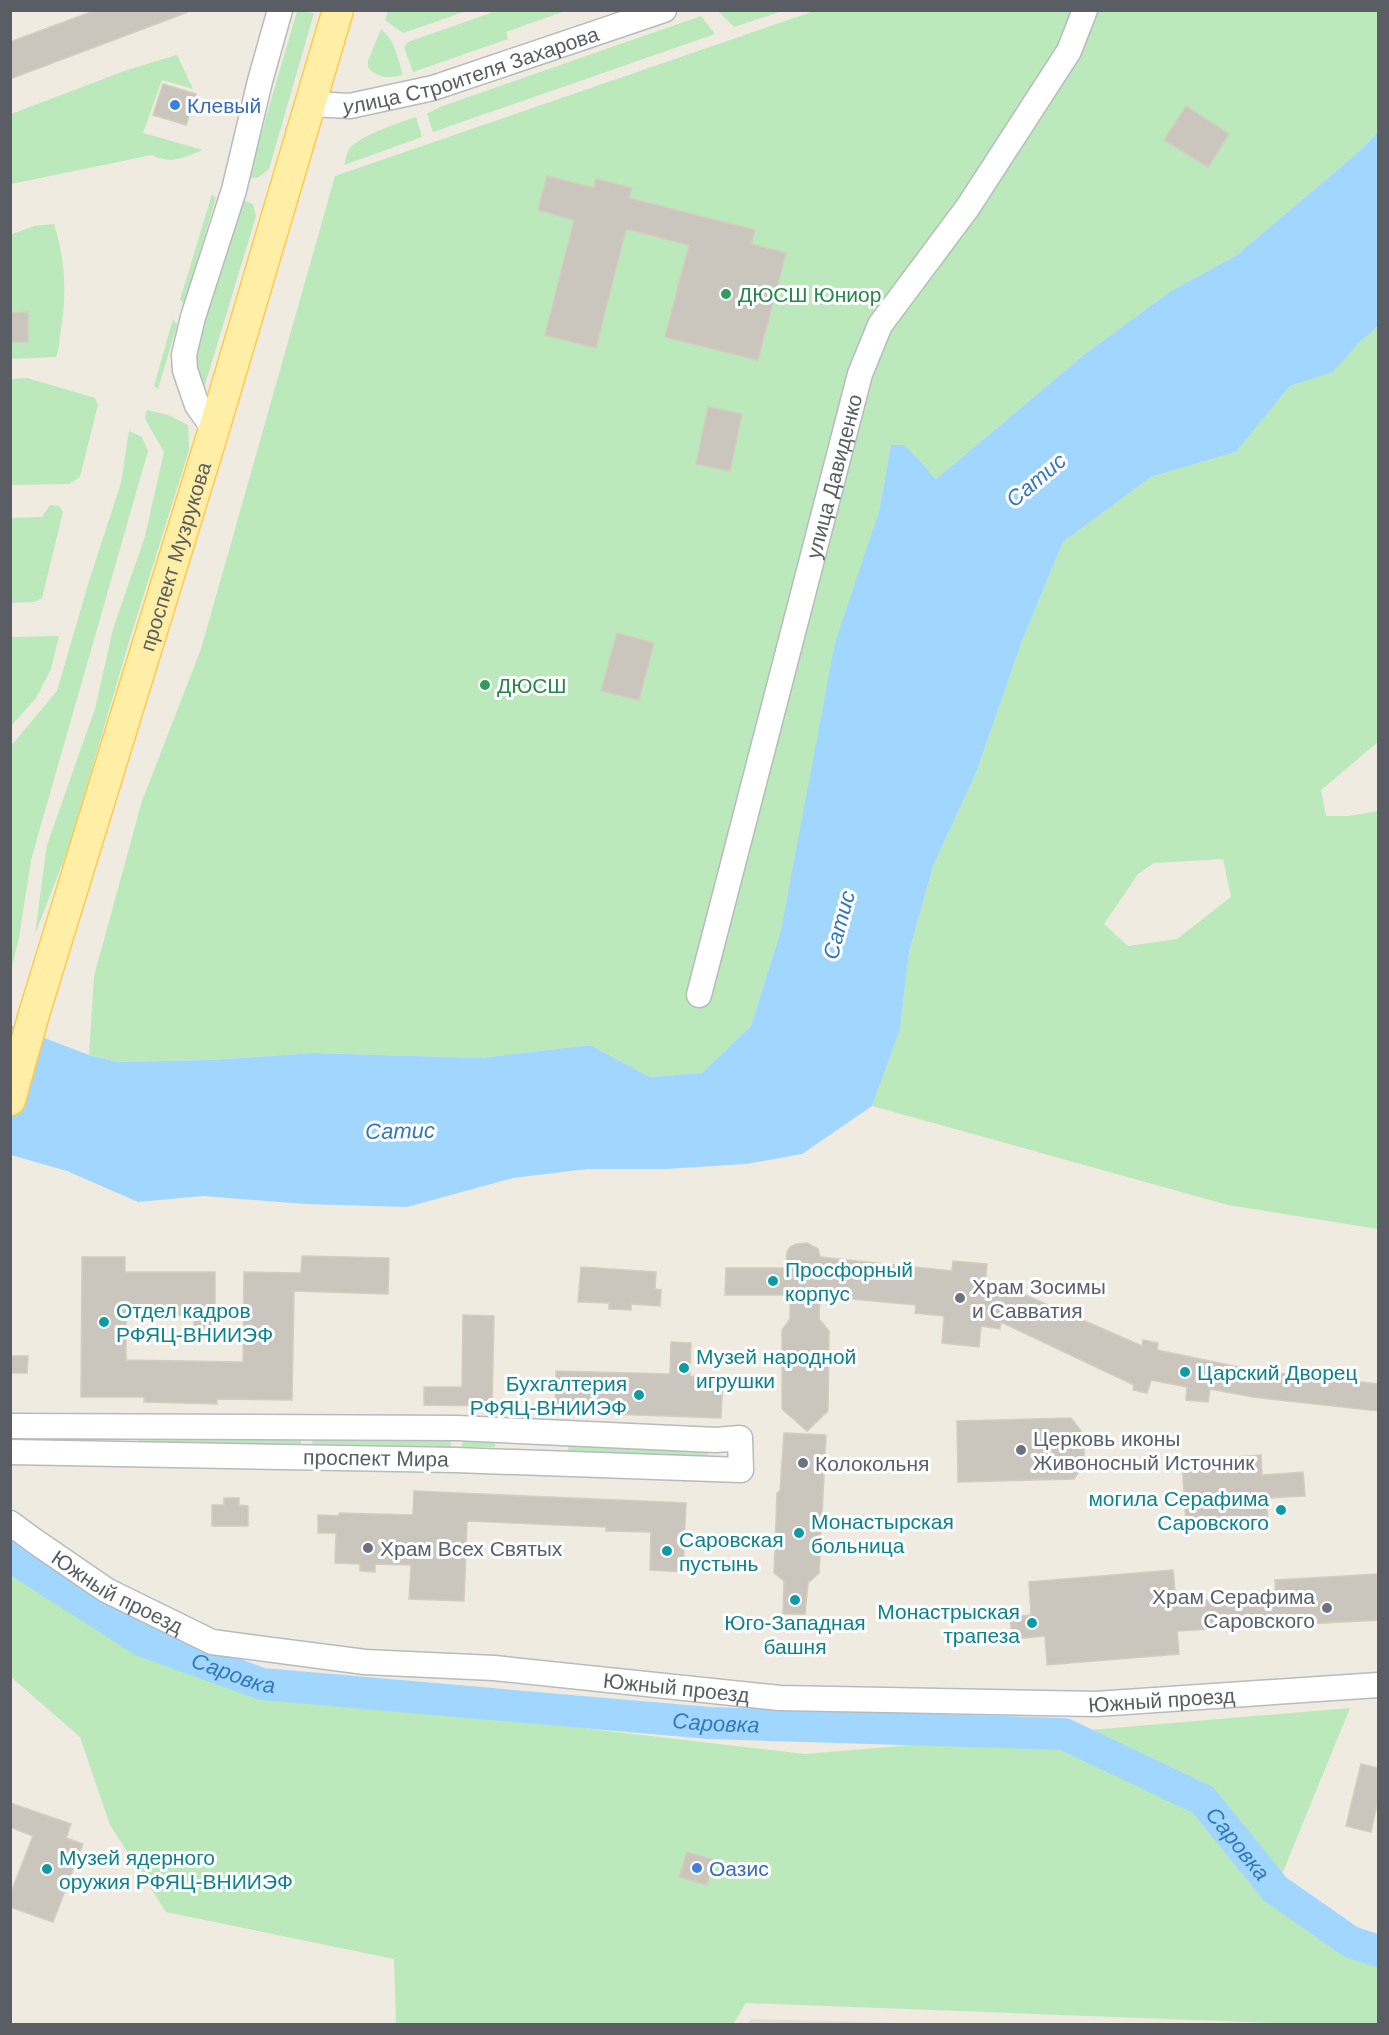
<svg xmlns="http://www.w3.org/2000/svg" width="1389" height="2035" viewBox="0 0 1389 2035" font-family="Arial,sans-serif">
	<style>
		.industrial { fill: #dfddd6 }
		.green { fill: #bbe9bb; fill-rule: evenodd }
		.water { fill: #a1d7ff }
		.lines { fill: none; stroke-linecap: round; stroke-linejoin: round }
		.river { stroke: #a1d7ff; stroke-width: 32 }
		.building { fill: #cac6be; stroke: #d4cdbf; stroke-width: 1.5 }
		.minor-casing { stroke: #b7babf; stroke-width: 27 }
		.major-casing { stroke: #ffca4a; stroke-width: 33 }
		.minor { stroke: #fff; stroke-width: 24 }
		.major { stroke: #ffefa6; stroke-width: 30 }
		.shop-dot { fill: #3f7fe0; stroke: #fff; stroke-width: 2 }
		.leisure-dot { fill: #2e9e5b; stroke: #fff; stroke-width: 2 }
		.culture-dot { fill: #0f9aa8; stroke: #fff; stroke-width: 2 }
		.worship-dot { fill: #6b7280; stroke: #fff; stroke-width: 2 }
		.labels { text-anchor: middle; dominant-baseline: central; stroke-width: 6; stroke-linejoin: round; paint-order: stroke }
		.street-label { font-size: 21px; fill: #5a5e64; stroke: #fff }
		.shop-label { font-size: 21px; fill: #366cbe; stroke: #fff; text-anchor: start }
		.leisure-label { font-size: 21px; fill: #27864d; stroke: #fff; text-anchor: start }
		.culture-label { font-size: 21px; fill: #0d838f; stroke: #fff; text-anchor: start }
		.worship-label { font-size: 21px; fill: #5b616d; stroke: #fff; text-anchor: start }
		.water-label { font-size: 22px; font-style: italic; fill: #3378bc; stroke: #fff }
	</style>
	<rect width="100%" height="100%" fill="#efebe1"/>
	<polygon class="industrial" points="751,2019 943,2024 747,2024"/>
	<g class="green">
		<polygon points="297,11 314,13 269,169 259,177 248,179"/>
		<polygon points="388,11 388,10 467,11 403,33 385,20"/>
		<polygon points="496,11 565,11 506,32 508,39 413,72 404,47 408,42"/>
		<polygon points="718,11 782,11 734,27"/>
		<polygon points="814,11 1378,11 1378,132 1362,149 1237,255 1171,291 1085,354 936,479 905,445 891,445 879,512 799,839 781,930 751,1026 702,1073 650,1077 590,1045 481,1058 314,1053 210,1060 118,1062 89,1055 94,976 142,801 201,649 335,176"/>
		<polygon points="701,16 715,34 433,132 427,114 440,107"/>
		<path d="M381 29C395 40 398 59 403 75 389 78 378 79 368 67V61Z"/>
		<path d="M177 55 193 89 162 80 143 133 203 150C185 157 171 165 152 155L11 184V114L127 70Z"/>
		<path d="M416 117 422 137 344 165C346 159 347 151 351 147 362 135 401 122 416 117Z"/>
		<polygon points="212,194 216,198 184,304 180,300"/>
		<polygon points="241,199 253,204 256,216 204,388 199,387 194,363 202,326"/>
		<path d="M54 224C66 263 67 295 60 335 59 343 59 350 56 357L11 359 10 235 34 226Z"/>
		<polygon points="173,319 177,325 158,389 154,386"/>
		<path d="M1378 326V742L1321 790 1326 816H1349L1378 811V1229L1228 1205 872 1106 900 1030 909 952 933 866 976 773 1022 641 1063 542 1151 477 1236 452 1290 386 1333 371 1358 344ZM1223 859 1231 897 1177 939 1128 946 1104 924 1138 874 1154 863Z"/>
		<polygon points="27,378 95,398 98,405 80,477 69,484 11,485 11,379"/>
		<polygon points="147,410 168,415 188,425 189,450 128,645 70,844 35,934 47,845 95,709 113,629 145,536 164,452 145,419"/>
		<polygon points="129,431 142,437 148,451 31,860 19,938 11,970 11,746 57,691 89,581 121,483"/>
		<polygon points="50,505 59,506 63,512 42,598 34,602 11,603 11,518 42,517"/>
		<polygon points="59,636 51,669 36,698 11,726 11,637"/>
		<polygon points="314,1433 450,1436 451,1447 312,1444"/>
		<rect x="139" y="1434" width="162" height="11"/>
		<polygon points="463,1437 495,1438 495,1447 462,1447"/>
		<polygon points="568,1440 707,1446 709,1460 568,1454"/>
		<polygon points="11,1561 222,1686 805,1754 1350,1708 1276,1889 1378,1939 1378,2024 1298,2024 746,2003 733,2024 396,2024 394,1959 166,1912 110,1825 80,1737 11,1677"/>
	</g>
	<polygon class="water" points="1378,132 1378,326 1358,344 1333,372 1290,386 1236,452 1151,477 1063,542 1022,641 976,773 933,866 909,952 900,1030 872,1106 802,1154 746,1164 665,1169 587,1169 513,1178 407,1207 305,1204 203,1196 138,1202 67,1171 11,1155 10,1025 89,1055 118,1062 210,1060 314,1053 481,1058 590,1045 650,1077 702,1073 751,1026 781,930 835,643 879,512 891,445 905,445 936,479 1085,354 1171,291 1237,255 1362,149"/>
	<g class="lines">
		<path class="river" id="s1" d="M10 1556 143 1641 262 1684 709 1723 1064 1734 1203 1800 1275 1889 1351 1942 1378 1951"/>
	</g>
	<g class="building">
		<polygon points="96,10 188,12 10,79 10,42"/>
		<polygon points="163,84 196,94 186,125 153,115"/>
		<polygon points="1186,106 1229,134 1208,167 1164,140"/>
		<polygon points="547,176 594,188 596,179 632,188 629,198 755,230 751,244 786,253 758,360 665,337 689,245 626,229 596,348 545,335 574,220 538,210"/>
		<polygon points="28,312 28,342 10,342 10,313"/>
		<polygon points="708,407 742,414 730,471 696,464"/>
		<polygon points="617,633 654,643 639,700 601,691"/>
		<polygon points="807,1243 818,1249 820,1257 952,1271 953,1261 987,1264 985,1290 1023,1294 1142,1346 1143,1340 1158,1343 1157,1350 1258,1371 1378,1384 1378,1411 1253,1397 1210,1389 1208,1402 1186,1400 1187,1387 1151,1380 1147,1393 1133,1390 1134,1385 1001,1322 1000,1329 981,1326 979,1347 942,1343 944,1316 915,1313 916,1305 820,1296 819,1319 829,1331 828,1411 807,1431 782,1409 782,1330 790,1319 790,1295 725,1295 726,1268 786,1268 787,1252 790,1247 796,1244"/>
		<polygon points="302,1256 389,1258 388,1294 294,1291 292,1400 217,1399 217,1404 144,1402 144,1397 81,1397 82,1257 125,1257 125,1272 215,1272 215,1329 194,1329 194,1316 126,1315 126,1360 243,1362 244,1272 301,1273"/>
		<polygon points="581,1267 656,1272 655,1289 661,1290 660,1306 631,1304 631,1310 609,1309 609,1303 578,1302"/>
		<polygon points="463,1315 494,1316 492,1406 424,1405 424,1387 462,1387"/>
		<polygon points="671,1342 691,1343 690,1376 723,1377 721,1418 555,1412 556,1371 670,1374"/>
		<polygon points="11,1356 28,1356 27,1373 10,1373"/>
		<polygon points="1071,1418 1084,1435 1084,1464 1074,1479 958,1482 957,1421"/>
		<polygon points="784,1433 826,1435 819,1573 808,1583 805,1614 783,1614 784,1581 774,1573 777,1493 780,1491"/>
		<polygon points="1261,1455 1262,1475 1303,1472 1305,1496 1266,1498 1268,1520 1186,1525 1182,1461"/>
		<polygon points="414,1491 686,1503 683,1572 650,1570 651,1532 606,1531 606,1527 467,1521 464,1601 409,1599 411,1565 375,1564 375,1572 360,1571 360,1564 335,1563 336,1533 318,1533 318,1515 338,1516 340,1513 413,1515"/>
		<polygon points="224,1498 239,1498 239,1505 248,1506 248,1526 212,1526 212,1505 224,1505"/>
		<polygon points="1173,1570 1176,1602 1276,1596 1275,1580 1378,1574 1378,1620 1177,1631 1179,1654 1047,1665 1045,1636 1012,1639 1010,1617 1031,1615 1029,1582"/>
		<polygon points="1361,1764 1378,1768 1378,1800 1371,1832 1346,1826"/>
		<polygon points="10,1803 71,1824 66,1838 83,1844 53,1922 10,1907 10,1895 33,1836 10,1827"/>
		<polygon points="687,1852 714,1860 707,1885 679,1877"/>
	</g>
	<g class="lines">
		<defs>
			<g id="minor">
				<path id="s2" d="M311 104 350 106 433 88 664 10"/>
				<polyline points="214,429 197,405 185,370 184,355 193,317 234,190 260,81 280,10"/>
				<path id="s3" d="M699 995 860 374 880 325 968 207 1069 51 1085 10"/>
				<polyline points="10,1426 457,1428 716,1440 740,1438 741,1470 455,1460 10,1452"/>
				<path id="s4" d="M10 1523 36 1542 106 1590 212 1642 365 1662 494 1668 780 1698 1096 1704 1378 1685"/>
			</g>
			<g id="major">
				<path id="s5" d="M10 1100 34 1014 214 429 338 10"/>
			</g>
		</defs>
		<use href="#minor" class="minor-casing"/>
		<use href="#major" class="major-casing"/>
		<use href="#minor" class="minor"/>
		<use href="#major" class="major"/>
	</g>
	<g class="shop-dot">
		<circle cx="175" cy="105" r="6"/>
		<circle cx="697" cy="1868" r="6"/>
	</g>
	<g class="leisure-dot">
		<circle cx="726" cy="294" r="6"/>
		<circle cx="485" cy="685" r="6"/>
	</g>
	<g class="culture-dot">
		<circle cx="773" cy="1281" r="6"/>
		<circle cx="104" cy="1322" r="6"/>
		<circle cx="684" cy="1368" r="6"/>
		<circle cx="1185" cy="1372" r="6"/>
		<circle cx="639" cy="1395" r="6"/>
		<circle cx="1281" cy="1510" r="6"/>
		<circle cx="799" cy="1533" r="6"/>
		<circle cx="667" cy="1551" r="6"/>
		<circle cx="795" cy="1600" r="6"/>
		<circle cx="1032" cy="1623" r="6"/>
		<circle cx="47" cy="1869" r="6"/>
	</g>
	<g class="worship-dot">
		<circle cx="960" cy="1298" r="6"/>
		<circle cx="1021" cy="1450" r="6"/>
		<circle cx="803" cy="1463" r="6"/>
		<circle cx="368" cy="1548" r="6"/>
		<circle cx="1327" cy="1608" r="6"/>
	</g>
	<g class="labels">
		<g class="street-label">
			<text stroke="none"><textPath href="#s2" startOffset="165">улица Строителя Захарова</textPath></text>
			<text stroke="none"><textPath href="#s3" startOffset="536">улица Давиденко</textPath></text>
			<text stroke="none"><textPath href="#s5" startOffset="568">проспект Музрукова</textPath></text>
			<text transform="translate(376 1458) rotate(1)">проспект Мира</text>
			<text stroke="none"><textPath href="#s4" startOffset="128">Южный проезд</textPath></text>
			<text stroke="none"><textPath href="#s4" startOffset="702">Южный проезд</textPath></text>
			<text stroke="none"><textPath href="#s4" startOffset="1188">Южный проезд</textPath></text>
		</g>
		<g class="shop-label">
			<text x="187" y="105">Клевый</text>
			<text x="709" y="1868">Оазис</text>
		</g>
		<g class="leisure-label">
			<text x="738" y="294">ДЮСШ Юниор</text>
			<text x="497" y="685">ДЮСШ</text>
		</g>
		<g class="culture-label">
			<text x="785" y="1269">Просфорный<tspan x="785" dy="24">корпус</tspan></text>
			<text x="116" y="1310">Отдел кадров<tspan x="116" dy="24">РФЯЦ-ВНИИЭФ</tspan></text>
			<text x="696" y="1356">Музей народной<tspan x="696" dy="24">игрушки</tspan></text>
			<text x="1197" y="1372">Царский Дворец</text>
			<text x="627" y="1383" text-anchor="end">Бухгалтерия<tspan x="627" dy="24">РФЯЦ-ВНИИЭФ</tspan></text>
			<text x="1269" y="1498" text-anchor="end">могила Серафима<tspan x="1269" dy="24">Саровского</tspan></text>
			<text x="811" y="1521">Монастырская<tspan x="811" dy="24">больница</tspan></text>
			<text x="679" y="1539">Саровская<tspan x="679" dy="24">пустынь</tspan></text>
			<text x="1020" y="1611" text-anchor="end">Монастрыская<tspan x="1020" dy="24">трапеза</tspan></text>
			<text x="795" y="1622" text-anchor="middle">Юго-Западная<tspan x="795" dy="24">башня</tspan></text>
			<text x="59" y="1857">Музей ядерного<tspan x="59" dy="24">оружия РФЯЦ-ВНИИЭФ</tspan></text>
		</g>
		<g class="worship-label">
			<text x="972" y="1286">Храм Зосимы<tspan x="972" dy="24">и Савватия</tspan></text>
			<text x="1033" y="1438">Церковь иконы<tspan x="1033" dy="24">Живоносный Источник</tspan></text>
			<text x="815" y="1463">Колокольня</text>
			<text x="380" y="1548">Храм Всех Святых</text>
			<text x="1315" y="1596" text-anchor="end">Храм Серафима<tspan x="1315" dy="24">Саровского</tspan></text>
		</g>
		<g class="water-label">
			<text transform="translate(1036 480) rotate(-40)">Сатис</text>
			<text transform="translate(839 925) rotate(-75)">Сатис</text>
			<text transform="translate(400 1131) rotate(-1)">Сатис</text>
			<text stroke="none"><textPath href="#s1" startOffset="254">Саровка</textPath></text>
			<text stroke="none"><textPath href="#s1" startOffset="740">Саровка</textPath></text>
			<text stroke="none"><textPath href="#s1" startOffset="1298">Саровка</textPath></text>
		</g>
	</g>
	<rect width="1389" height="2035" fill="none" stroke="#5a5e64" stroke-width="24"/>
</svg>
